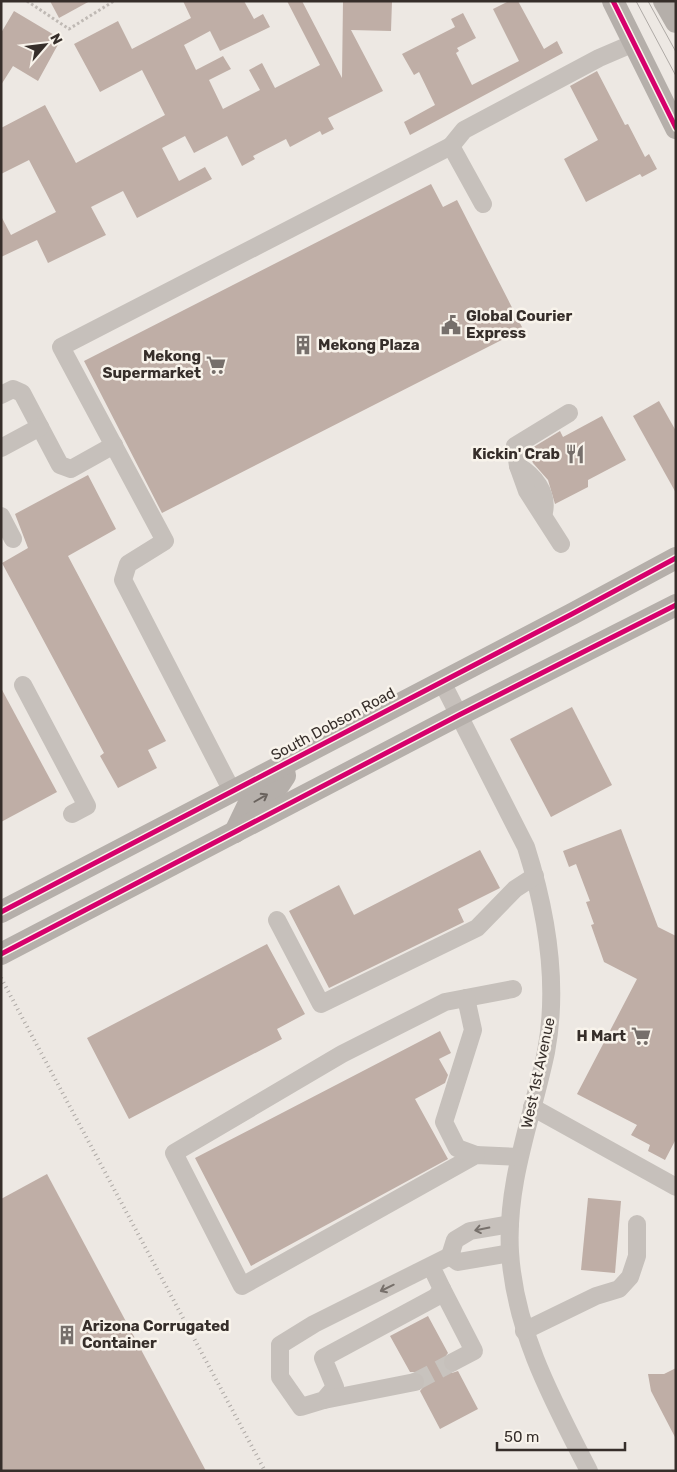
<svg xmlns="http://www.w3.org/2000/svg" width="677" height="1472" viewBox="0 0 677 1472" font-family="Rubik,sans-serif">
	<style>
		.building { fill: #bfaea6 }
		.lines { fill: none; stroke-linecap: round; stroke-linejoin: round }
		.minor-tunnel { stroke: #c8c3be; stroke-width: 18; stroke-dasharray: 18 9; stroke-linecap: butt }
		.path { stroke: #bfb9b4; stroke-width: 3; stroke-dasharray: 2.5 2.5; stroke-linecap: butt }
		.minor { stroke: #c6c0bb; stroke-width: 18 }
		.major { stroke: #b5afaa; stroke-width: 22 }
		.tram { stroke: #aea9a5; stroke-width: 1 }
		.rail { stroke: #aea9a5; stroke-width: 4; stroke-dasharray: 1 4; stroke-linecap: butt }
		.cycleway-casing { stroke: #f8f3eb; stroke-width: 8 }
		.cycleway { stroke: #d6006c; stroke-width: 5 }
		.oneway { stroke: #69625d }
		.oneway2 { stroke: #77706b }
		.labels { text-anchor: middle; dominant-baseline: central; stroke-width: 5; stroke-linejoin: round; paint-order: stroke }
		.poi-label { font-size: 15px; font-weight: bold; fill: #362e2a; stroke: #f8f3eb; text-anchor: start }
		.street-label { font-size: 15px; fill: #362e2a; stroke: #f8f3eb }
	</style>
	<rect width="100%" height="100%" fill="#ede8e3"/>
	<g class="building">
		<polygon points="50,1 90,1 59,18"/>
		<polygon points="183,1 244,1 254,19 263,14 270,27 220,51 210,31 184,45 196,70 223,56 231,69 209,80 223,109 260,90 249,70 262,63 275,88 320,65 287,1 302,1 342,78 343,1 392,1 391,31 351,30 383,91 328,118 334,129 322,135 320,131 290,147 286,139 253,156 255,159 242,166 227,136 194,153 185,136 162,148 179,181 205,167 212,179 137,218 123,191 91,207 106,235 48,263 37,240 1,257 1,216 11,235 56,212 29,160 1,174 1,128 45,105 76,163 165,115 142,70 100,92 74,44 118,21 132,49 191,18"/>
		<polygon points="509,1 518,1 544,49 557,41 563,53 410,135 404,122 435,105 419,72 414,75 402,54 455,27 451,19 463,13 476,38 457,48 459,51 456,53 472,85 519,61 493,9"/>
		<polygon points="14,11 61,39 38,81 13,66 1,85 1,33"/>
		<polygon points="597,71 625,125 628,124 645,157 649,154 657,169 642,177 640,174 586,202 564,159 598,140 570,86"/>
		<polygon points="431,184 443,207 457,200 523,329 162,513 84,361"/>
		<polygon points="659,401 676,431 676,493 633,416"/>
		<polygon points="602,416 626,460 588,480 588,487 555,504 548,480 533,463 527,451 560,431 563,437"/>
		<polygon points="88,475 116,529 68,556 166,741 148,750 157,768 118,788 100,756 104,753 2,563 28,548 15,514"/>
		<polygon points="1,688 57,792 1,822"/>
		<polygon points="572,707 612,785 551,817 510,739"/>
		<polygon points="621,829 658,927 676,936 676,1139 665,1160 648,1151 650,1145 631,1135 637,1125 577,1094 637,979 604,962 591,925 594,924 586,902 590,901 576,864 569,867 563,851"/>
		<polygon points="480,850 500,888 458,909 464,922 329,988 289,911 339,885 354,915"/>
		<polygon points="267,944 305,1014 277,1029 282,1039 129,1119 87,1038"/>
		<polygon points="440,1031 451,1053 439,1059 448,1075 445,1083 415,1099 448,1159 251,1266 195,1158"/>
		<polygon points="47,1174 206,1471 1,1471 1,1199"/>
		<polygon points="588,1198 621,1201 615,1273 581,1270"/>
		<polygon points="428,1316 448,1353 442,1361 444,1367 452,1373 458,1371 478,1409 440,1429 420,1391 425,1385 423,1375 418,1372 410,1372 390,1336"/>
		<polygon points="676,1368 676,1439 651,1391 648,1374 664,1374"/>
	</g>
	<g class="lines">
		<polyline class="minor-tunnel" points="415,1382 453,1362"/>
		<polyline class="path" points="27,1 69,29 114,1"/>
		<g class="minor">
			<polyline points="451,146 464,130 599,58 634,43"/>
			<polyline points="1,395 13,389 22,393 60,465 71,469 114,445"/>
			<polyline points="1,448 40,427"/>
			<path d="M518 466C534 475 548 493 544 512"/>
			<polyline points="1,516 13,539"/>
			<polyline points="561,544 527,491 518,466 515,446 569,413"/>
			<path d="M442 682 526 847C547 913 559 983 546 1052 532 1119 506 1182 510 1252 515 1332 553 1401 589 1471"/>
			<polyline points="23,685 87,806 72,814"/>
			<polyline points="232,791 123,580 128,564 165,541 61,347 451,146 483,204"/>
			<polyline points="277,920 321,1004 477,928 515,889 535,876"/>
			<polyline points="513,989 445,1002 342,1054 174,1153 242,1286 476,1155 519,1157"/>
			<polyline points="466,998 473,1030 444,1122 457,1148 476,1155"/>
			<polyline points="532,1107 676,1187"/>
			<polyline points="510,1224 470,1231 455,1240 450,1256 458,1262 510,1253"/>
			<polyline points="431,1266 442,1289 436,1297 323,1358 335,1387 324,1400 301,1407 280,1377 280,1345 314,1324 450,1256"/>
			<polyline points="442,1289 474,1351 453,1362"/>
			<polyline points="524,1331 596,1296 619,1289 630,1277 637,1256 637,1224"/>
			<polyline points="324,1400 415,1382"/>
		</g>
		<g class="major">
			<polyline points="613,1 676,128"/>
			<polyline points="664,1 676,22"/>
			<polyline points="235,832 248,805 279,785 285,776 283,765"/>
			<polyline points="1,912 572,614 676,558"/>
			<polyline points="1,954 459,715 676,605"/>
		</g>
		<g class="tram">
			<polyline points="636,1 676,76"/>
			<polyline points="648,1 676,52"/>
		</g>
		<polyline class="rail" points="1,978 265,1471"/>
		<defs>
			<g id="cycleway">
				<polyline points="613,1 676,128"/>
				<polyline points="1,912 572,614 676,558"/>
				<polyline points="1,954 459,715 676,605"/>
			</g>
		</defs>
		<use href="#cycleway" class="cycleway-casing"/>
		<use href="#cycleway" class="cycleway"/>
	</g>
	<defs><path id="oneway-shaft" d="M-6 0H5M1.5-3L5.5 0L1.5 3" fill="none" stroke-width="1.6" stroke-linecap="round" stroke-linejoin="round" transform="scale(1.25)"/></defs>
	<use class="oneway" href="#oneway-shaft" transform="translate(261 798) rotate(-30)"/>
	<g class="oneway2">
		<use href="#oneway-shaft" transform="translate(482 1229) rotate(169)"/>
		<use href="#oneway-shaft" transform="translate(387 1288) rotate(154)"/>
	</g>
	<defs>
		<symbol id="civic-bare" viewBox="-9 -9 18 18"><path d="M-.6-6.5H3V-4.5H.6V-3L4-1V1h2V6H-6V1h2V-1L-.6-3ZM-1.2 2.5V6h2.4V2.5Z" fill="#766f6b" stroke="#f8f3eb" stroke-width="2.5" paint-order="stroke"/></symbol>
		<symbol id="building-bare" viewBox="-9 -9 18 18"><path d="M-4-6H4V6H1V3H-1V6H-4ZM-2.5-4.3h1.7v1.8h-1.7ZM.8-4.3h1.7v1.8H.8ZM-2.5-1h1.7V.8h-1.7ZM.8-1h1.7V.8H.8Z" fill="#766f6b" stroke="#f8f3eb" stroke-width="2.5" paint-order="stroke"/></symbol>
		<symbol id="supermarket-bare" viewBox="-9 -9 18 18"><path d="M-6-5.5h2.5l.6 2H6L4.5 2H-2.5L-4.4-4H-6ZM-1.5 3.2a1.3 1.3 0 1 0 .1 0ZM3 3.2a1.3 1.3 0 1 0 .1 0Z" fill="#766f6b" stroke="#f8f3eb" stroke-width="2.5" paint-order="stroke"/></symbol>
		<symbol id="restaurant-bare" viewBox="-9 -9 18 18"><path d="M-5-6h1v4h1v-4h1v4h1v-4h1v5L-1.5 .5V6h-2V.5L-5-1ZM5-6V6H3V1.5H1.5Q1.5-4 5-6Z" fill="#766f6b" stroke="#f8f3eb" stroke-width="2.5" paint-order="stroke"/></symbol>
	</defs>
	<g fill-rule="evenodd">
		<use href="#civic-bare" x="437" y="311" width="28" height="28"/>
		<use href="#building-bare" x="289" y="331" width="28" height="28"/>
		<use href="#supermarket-bare" x="202" y="351" width="28" height="28"/>
		<use href="#restaurant-bare" x="561" y="440" width="28" height="28"/>
		<use href="#supermarket-bare" x="627" y="1022" width="28" height="28"/>
		<use href="#building-bare" x="53" y="1321" width="28" height="28"/>
	</g>
	<g class="labels">
		<g class="poi-label">
			<text x="466" y="316">Global Courier<tspan x="466" dy="17">Express</tspan></text>
			<text x="318" y="345">Mekong Plaza</text>
			<text x="201" y="356" text-anchor="end">Mekong<tspan x="201" dy="17">Supermarket</tspan></text>
			<text x="560" y="454" text-anchor="end">Kickin' Crab</text>
			<text x="626" y="1036" text-anchor="end">H Mart</text>
			<text x="82" y="1326">Arizona Corrugated<tspan x="82" dy="17">Container</tspan></text>
		</g>
		<g class="street-label">
			<text transform="translate(333 724) rotate(-28)">South Dobson Road</text>
			<text transform="translate(538 1073) rotate(-78)">West 1st Avenue</text>
		</g>
	</g>
	<rect width="677" height="1472" fill="none" stroke="#362e2a" stroke-width="5"/>
	<g transform="translate(45 45) rotate(62)" stroke="#f8f3eb" stroke-width="4" paint-order="stroke">
	<path d="M0-4L9 19L0 12L-9 19Z" fill="#362e2a"/>
	<text y="-8" font-size="14" font-weight="bold" text-anchor="middle" fill="#362e2a">N</text>
	</g>
	<path d="M497 1442v8h128v-8" fill="none" stroke="#362e2a" stroke-width="2.5"/>
	<text x="504" y="1442" font-size="15" fill="#362e2a" stroke="#f8f3eb" stroke-width="4" paint-order="stroke">50 m</text>
</svg>
